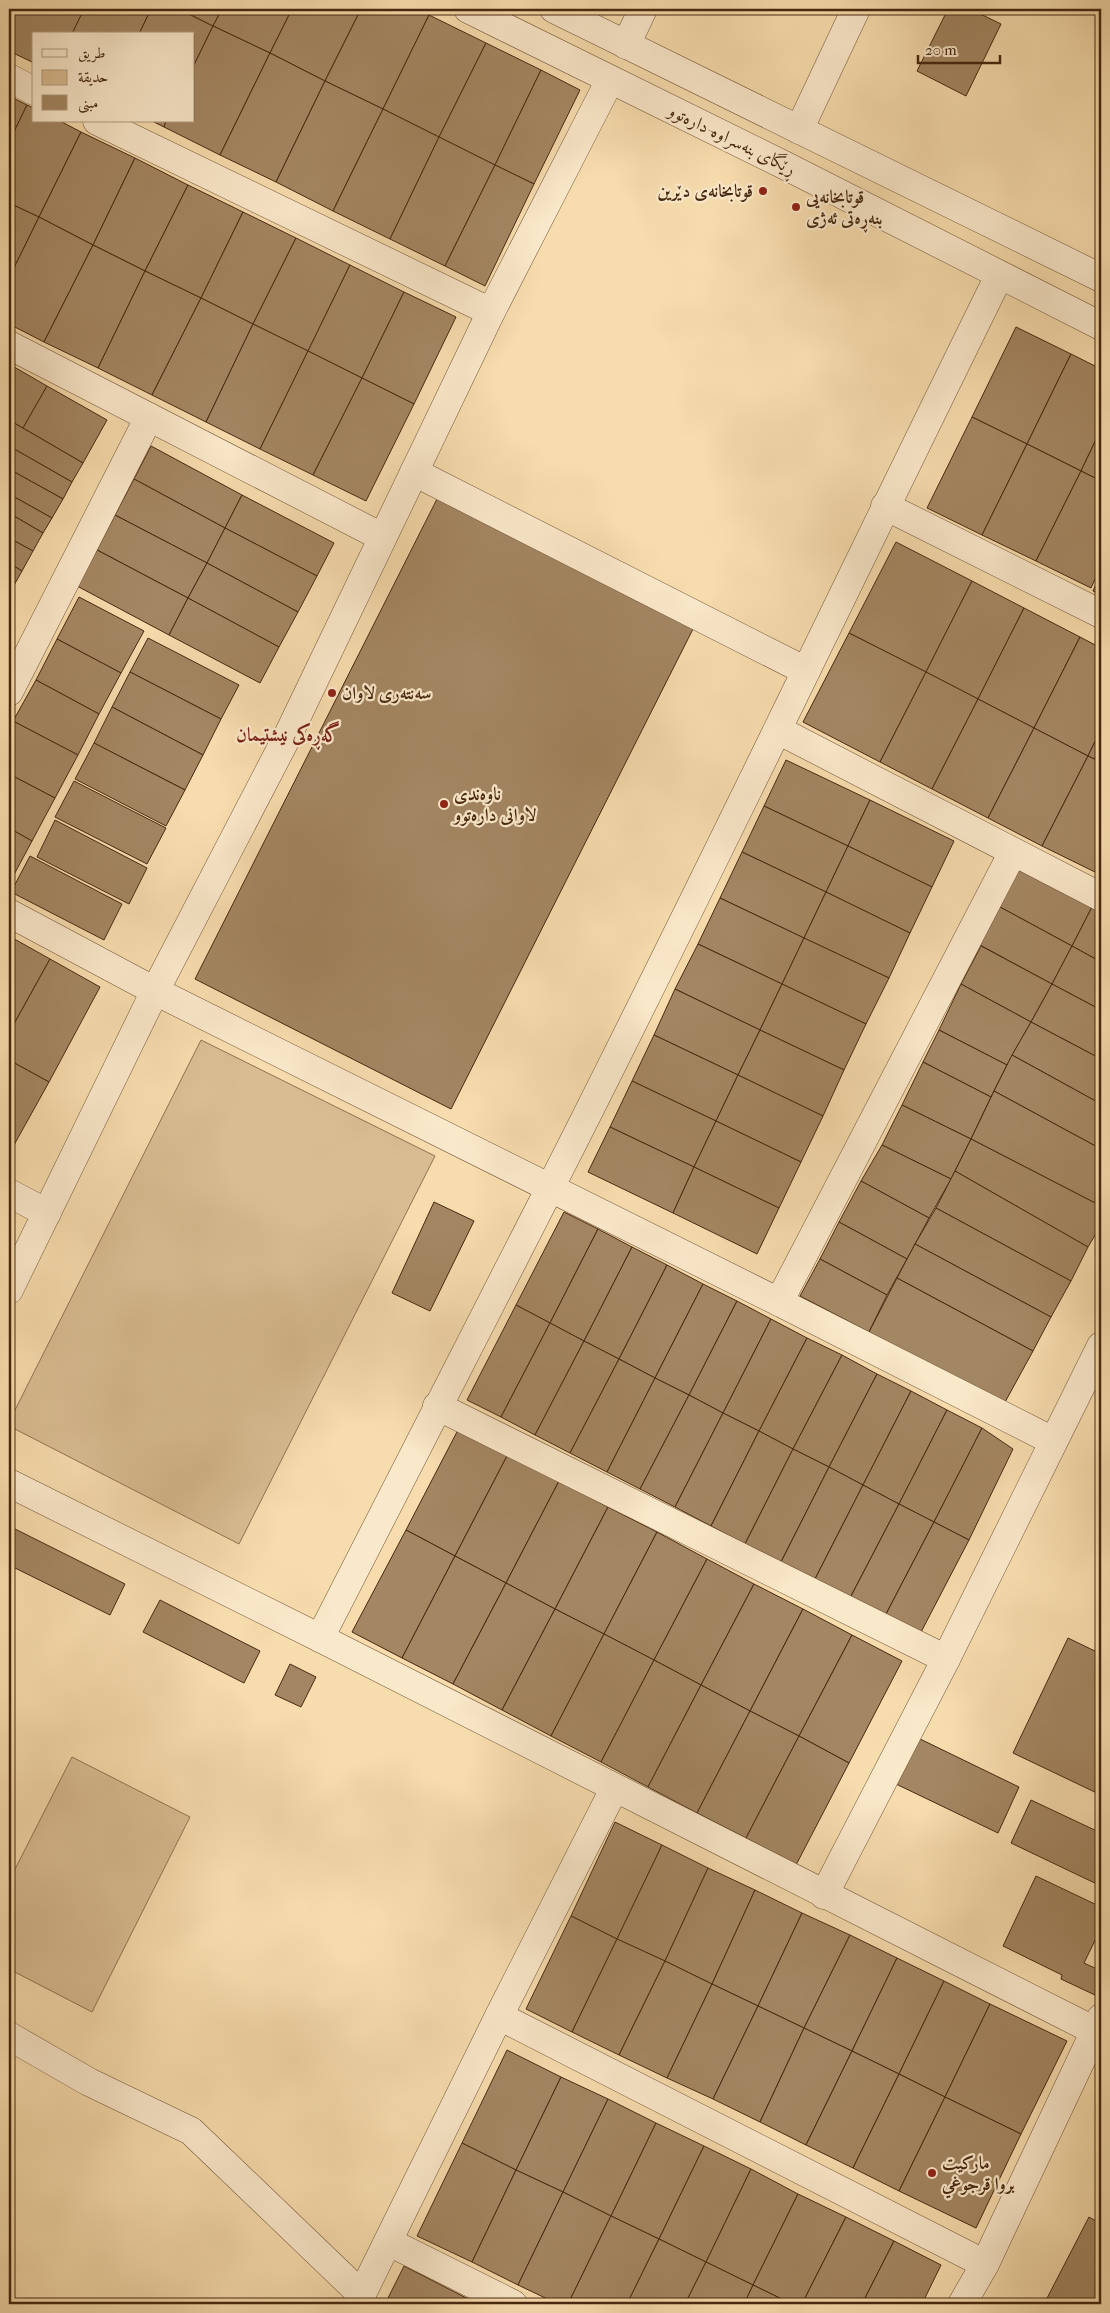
<svg xmlns="http://www.w3.org/2000/svg" width="1110" height="2313" viewBox="0 0 1110 2313" font-family="'IM FELL French Canon',Amiri,serif">
	<style>
		.green { fill: #d9bd92; stroke: #907251 }
		.building { fill: #a38662; stroke: #472810 }
		.lines { fill: none; stroke-linecap: round; stroke-linejoin: round }
		.minor-casing { stroke: #735537; stroke-width: 29 }
		.minor { stroke: #fae8ca; stroke-width: 28 }
		.poi-dot { fill: #8f2418; stroke: #fae8ca; stroke-width: 2 }
		.labels { text-anchor: middle; dominant-baseline: central; stroke-width: 4.5; stroke-linejoin: round; paint-order: stroke }
		.street-label { font-size: 18px; fill: #472810; stroke: #fae8ca }
		.poi-label { font-size: 18px; font-weight: bold; fill: #472810; stroke: #fae8ca; text-anchor: start }
		.neighbourhood-label { font-size: 19px; font-weight: bold; fill: #7a1f14; stroke: #fae8ca }
	</style>
	<rect width="100%" height="100%" fill="#f7dcad"/>
	<filter id="stains"><feTurbulence type="fractalNoise" baseFrequency=".004" numOctaves="4"/><feColorMatrix values="0 0 0 0 .2 0 0 0 0 .09 0 0 0 0 .02 0 0 0 .5 -.17"/></filter>
	<radialGradient id="worn" r=".72"><stop offset=".6" stop-color="#630" stop-opacity="0"/><stop offset="1" stop-color="#630" stop-opacity=".3"/></radialGradient>
	<g class="green">
		<polygon points="201,1040 435,1156 239,1544 9,1426 9,1422"/>
		<polygon points="72,1757 190,1817 92,2012 9,1969 9,1881"/>
	</g>
	<g class="building">
		<polygon points="9,9 15,9 9,21"/>
		<polygon points="15,9 84,9 72,34 34,34 34,63 9,51 9,21"/>
		<polygon points="84,9 151,9 139,34 72,34"/>
		<polygon points="151,9 179,9 213,26 194,65 194,34 139,34"/>
		<polygon points="179,9 222,9 213,26"/>
		<polygon points="222,9 292,9 270,53 213,26"/>
		<polygon points="292,9 361,9 325,81 270,53"/>
		<polygon points="361,9 416,9 429,15 383,109 325,81"/>
		<polygon points="948,9 970,9 1001,24 966,96 917,71"/>
		<polygon points="429,15 486,43 439,137 383,109"/>
		<polygon points="213,26 270,53 220,155 164,127 166,121 194,121 194,65"/>
		<polygon points="486,43 541,70 495,165 439,137"/>
		<polygon points="270,53 325,81 276,182 220,155"/>
		<polygon points="541,70 580,90 534,184 495,165"/>
		<polygon points="325,81 383,109 333,211 276,182"/>
		<polygon points="9,96 27,105 9,142"/>
		<polygon points="27,105 34,108 34,121 60,121 81,132 39,217 9,203 9,142"/>
		<polygon points="383,109 439,137 390,239 333,211"/>
		<polygon points="152,121 166,121 164,127"/>
		<polygon points="81,132 135,158 93,245 39,217"/>
		<polygon points="439,137 495,165 445,266 390,239"/>
		<polygon points="135,158 188,185 145,271 93,245"/>
		<polygon points="495,165 534,184 485,286 445,266"/>
		<polygon points="188,185 243,212 201,298 145,271"/>
		<polygon points="9,203 39,217 9,278"/>
		<polygon points="243,212 296,238 253,324 201,298"/>
		<polygon points="39,217 93,245 44,342 9,324 9,278"/>
		<polygon points="296,238 350,265 308,351 253,324"/>
		<polygon points="93,245 145,271 98,368 44,342"/>
		<polygon points="350,265 404,292 362,378 308,351"/>
		<polygon points="145,271 201,298 152,395 98,368"/>
		<polygon points="404,292 456,317 414,404 362,378"/>
		<polygon points="201,298 253,324 206,422 152,395"/>
		<polygon points="253,324 308,351 260,449 206,422"/>
		<polygon points="1016,327 1071,354 1027,444 972,417"/>
		<polygon points="308,351 362,378 313,475 260,449"/>
		<polygon points="1071,354 1101,369 1101,429 1081,471 1027,444"/>
		<polygon points="9,364 47,386 23,428 9,420"/>
		<polygon points="362,378 414,404 366,501 313,475"/>
		<polygon points="47,386 107,420 83,463 23,428"/>
		<polygon points="972,417 1027,444 982,535 927,508"/>
		<polygon points="9,420 83,463 72,482 9,446"/>
		<polygon points="1101,429 1101,481 1081,471"/>
		<polygon points="1027,444 1081,471 1036,561 982,535"/>
		<polygon points="9,446 72,482 63,499 9,469"/>
		<polygon points="151,446 242,495 225,528 134,479"/>
		<polygon points="9,469 63,499 52,518 9,494"/>
		<polygon points="1081,471 1101,481 1101,566 1091,588 1036,561"/>
		<polygon points="134,479 225,528 207,563 115,515"/>
		<polygon points="9,494 52,518 43,533 9,513"/>
		<polygon points="242,495 334,543 317,576 225,528"/>
		<polygon points="437,499 693,629 451,1109 195,979"/>
		<polygon points="9,513 43,533 33,551 9,538"/>
		<polygon points="115,515 207,563 188,598 97,550"/>
		<polygon points="225,528 317,576 298,612 207,563"/>
		<polygon points="9,538 33,551 22,571 9,563"/>
		<polygon points="896,542 972,581 926,672 849,633"/>
		<polygon points="97,550 188,598 169,635 77,586"/>
		<polygon points="9,563 22,571 13,587 9,585"/>
		<polygon points="207,563 298,612 279,647 188,598"/>
		<polygon points="1101,573 1101,595 1093,591"/>
		<polygon points="972,581 1024,608 978,699 926,672"/>
		<polygon points="79,597 144,631 121,673 57,639"/>
		<polygon points="188,598 279,647 260,683 169,635"/>
		<polygon points="1024,608 1080,637 1034,728 978,699"/>
		<polygon points="849,633 926,672 880,762 803,722"/>
		<polygon points="1080,637 1101,648 1101,729 1088,756 1034,728"/>
		<polygon points="148,638 239,685 221,719 130,672"/>
		<polygon points="57,639 121,673 99,714 36,680"/>
		<polygon points="130,672 221,719 203,755 112,707"/>
		<polygon points="926,672 978,699 932,789 880,762"/>
		<polygon points="36,680 99,714 78,755 13,721"/>
		<polygon points="978,699 1034,728 988,818 932,789"/>
		<polygon points="112,707 203,755 185,790 94,743"/>
		<polygon points="13,721 78,755 55,798 9,774 9,730"/>
		<polygon points="1034,728 1088,756 1042,846 988,818"/>
		<polygon points="1101,729 1101,762 1088,756"/>
		<polygon points="94,743 185,790 166,826 75,779"/>
		<polygon points="1088,756 1101,762 1101,865 1097,873 1042,846"/>
		<polygon points="786,760 870,800 848,846 764,806"/>
		<polygon points="9,774 55,798 32,841 9,828"/>
		<polygon points="74,781 166,828 147,864 55,817"/>
		<polygon points="870,800 954,841 932,887 848,846"/>
		<polygon points="764,806 848,846 826,892 742,852"/>
		<polygon points="55,820 147,868 129,904 37,857"/>
		<polygon points="9,828 32,841 9,884"/>
		<polygon points="848,846 932,887 910,933 826,892"/>
		<polygon points="742,852 826,892 804,938 720,898"/>
		<polygon points="30,856 122,904 104,940 11,892"/>
		<polygon points="1019,868 1092,907 1072,946 1000,907"/>
		<polygon points="826,892 910,933 889,978 804,938"/>
		<polygon points="720,898 804,938 782,984 698,944"/>
		<polygon points="1000,907 1072,946 1052,984 980,945"/>
		<polygon points="1092,907 1101,912 1101,962 1072,946"/>
		<polygon points="9,936 50,959 9,1033"/>
		<polygon points="804,938 889,978 866,1024 782,984"/>
		<polygon points="698,944 782,984 760,1030 675,989"/>
		<polygon points="981,946 1052,984 1031,1022 961,984"/>
		<polygon points="1072,946 1101,962 1101,1010 1052,984"/>
		<polygon points="50,959 100,987 49,1082 9,1060 9,1033"/>
		<polygon points="782,984 866,1024 844,1070 760,1030"/>
		<polygon points="961,984 1031,1022 1007,1065 939,1030"/>
		<polygon points="1052,984 1101,1010 1101,1059 1031,1022"/>
		<polygon points="675,989 760,1030 738,1075 654,1035"/>
		<polygon points="1031,1022 1101,1059 1101,1104 1012,1055"/>
		<polygon points="760,1030 844,1070 823,1116 738,1075"/>
		<polygon points="939,1030 1007,1065 991,1097 923,1062"/>
		<polygon points="654,1035 738,1075 716,1121 632,1081"/>
		<polygon points="1012,1055 1101,1104 1101,1149 994,1091"/>
		<polygon points="9,1060 49,1082 9,1154"/>
		<polygon points="923,1062 991,1097 971,1139 902,1105"/>
		<polygon points="738,1075 823,1116 801,1162 716,1121"/>
		<polygon points="632,1081 716,1121 694,1167 610,1127"/>
		<polygon points="994,1091 1101,1149 1101,1206 971,1139"/>
		<polygon points="902,1105 971,1139 951,1179 882,1145"/>
		<polygon points="716,1121 801,1162 779,1208 694,1167"/>
		<polygon points="610,1127 694,1167 673,1213 588,1172"/>
		<polygon points="971,1139 1101,1206 1101,1225 1088,1247 955,1171"/>
		<polygon points="882,1145 951,1179 929,1218 861,1181"/>
		<polygon points="694,1167 779,1208 757,1254 673,1213"/>
		<polygon points="955,1171 1088,1247 1071,1281 936,1208"/>
		<polygon points="861,1181 929,1218 907,1259 839,1222"/>
		<polygon points="434,1202 474,1221 430,1311 392,1293"/>
		<polygon points="936,1208 1071,1281 1051,1317 915,1244"/>
		<polygon points="564,1212 598,1229 550,1323 516,1305"/>
		<polygon points="839,1222 907,1259 887,1295 820,1259"/>
		<polygon points="598,1229 632,1247 584,1341 550,1323"/>
		<polygon points="915,1244 1051,1317 1033,1351 897,1278"/>
		<polygon points="632,1247 667,1265 619,1359 584,1341"/>
		<polygon points="820,1259 887,1295 869,1332 800,1296"/>
		<polygon points="667,1265 703,1284 655,1378 619,1359"/>
		<polygon points="897,1278 1033,1351 1004,1404 869,1332"/>
		<polygon points="703,1284 737,1301 689,1395 655,1378"/>
		<polygon points="737,1301 771,1319 723,1413 689,1395"/>
		<polygon points="516,1305 550,1323 501,1417 467,1400"/>
		<polygon points="771,1319 807,1338 759,1431 723,1413"/>
		<polygon points="550,1323 584,1341 535,1435 501,1417"/>
		<polygon points="807,1338 842,1355 793,1449 759,1431"/>
		<polygon points="584,1341 619,1359 570,1453 535,1435"/>
		<polygon points="842,1355 877,1374 829,1467 793,1449"/>
		<polygon points="619,1359 655,1378 607,1472 570,1453"/>
		<polygon points="877,1374 911,1391 863,1485 829,1467"/>
		<polygon points="655,1378 689,1395 640,1489 607,1472"/>
		<polygon points="911,1391 947,1410 899,1504 863,1485"/>
		<polygon points="689,1395 723,1413 675,1507 640,1489"/>
		<polygon points="947,1410 982,1428 934,1522 899,1504"/>
		<polygon points="723,1413 759,1431 711,1526 675,1507"/>
		<polygon points="459,1428 508,1454 455,1556 406,1530"/>
		<polygon points="982,1428 1013,1449 969,1540 934,1522"/>
		<polygon points="759,1431 793,1449 745,1544 711,1526"/>
		<polygon points="793,1449 829,1467 781,1562 745,1544"/>
		<polygon points="508,1454 559,1481 506,1583 455,1556"/>
		<polygon points="829,1467 863,1485 815,1579 781,1562"/>
		<polygon points="559,1481 608,1507 555,1609 506,1583"/>
		<polygon points="863,1485 899,1504 850,1598 815,1579"/>
		<polygon points="899,1504 934,1522 885,1616 850,1598"/>
		<polygon points="608,1507 657,1532 604,1634 555,1609"/>
		<polygon points="934,1522 969,1540 920,1634 885,1616"/>
		<polygon points="9,1526 125,1584 110,1615 9,1565"/>
		<polygon points="406,1530 455,1556 402,1658 352,1632"/>
		<polygon points="657,1532 707,1559 654,1660 604,1634"/>
		<polygon points="455,1556 506,1583 453,1684 402,1658"/>
		<polygon points="707,1559 754,1584 701,1685 654,1660"/>
		<polygon points="506,1583 555,1609 502,1710 453,1684"/>
		<polygon points="754,1584 803,1609 750,1711 701,1685"/>
		<polygon points="160,1600 260,1651 244,1683 143,1632"/>
		<polygon points="555,1609 604,1634 551,1736 502,1710"/>
		<polygon points="803,1609 852,1635 799,1736 750,1711"/>
		<polygon points="604,1634 654,1660 601,1762 551,1736"/>
		<polygon points="852,1635 902,1661 849,1763 799,1736"/>
		<polygon points="1068,1638 1101,1654 1101,1795 1013,1753"/>
		<polygon points="654,1660 701,1685 648,1787 601,1762"/>
		<polygon points="290,1664 316,1677 301,1707 275,1695"/>
		<polygon points="701,1685 750,1711 697,1813 648,1787"/>
		<polygon points="750,1711 799,1736 746,1838 697,1813"/>
		<polygon points="799,1736 849,1763 796,1865 746,1838"/>
		<polygon points="918,1738 1019,1787 998,1833 896,1784"/>
		<polygon points="1031,1800 1101,1833 1101,1886 1011,1843"/>
		<polygon points="615,1822 662,1845 617,1939 571,1916"/>
		<polygon points="662,1845 708,1868 665,1961 617,1939"/>
		<polygon points="708,1868 755,1890 712,1984 665,1961"/>
		<polygon points="1036,1876 1101,1907 1101,1928 1084,1963 1101,1971 1101,1983 1095,1995 1061,1979 1062,1975 1003,1946"/>
		<polygon points="755,1890 802,1913 758,2006 712,1984"/>
		<polygon points="802,1913 850,1935 804,2028 758,2006"/>
		<polygon points="571,1916 617,1939 572,2032 526,2009"/>
		<polygon points="850,1935 897,1958 852,2051 804,2028"/>
		<polygon points="617,1939 665,1961 619,2055 572,2032"/>
		<polygon points="897,1958 944,1981 899,2074 852,2051"/>
		<polygon points="665,1961 712,1984 667,2078 619,2055"/>
		<polygon points="944,1981 990,2004 945,2097 899,2074"/>
		<polygon points="712,1984 758,2006 713,2099 667,2078"/>
		<polygon points="990,2004 1067,2041 1021,2134 945,2097"/>
		<polygon points="758,2006 804,2028 760,2122 713,2099"/>
		<polygon points="804,2028 852,2051 806,2145 760,2122"/>
		<polygon points="507,2050 561,2077 516,2170 462,2143"/>
		<polygon points="852,2051 899,2074 853,2168 806,2145"/>
		<polygon points="899,2074 945,2097 899,2191 853,2168"/>
		<polygon points="561,2077 608,2099 563,2192 516,2170"/>
		<polygon points="945,2097 1021,2134 976,2228 899,2191"/>
		<polygon points="608,2099 656,2123 611,2216 563,2192"/>
		<polygon points="656,2123 704,2146 659,2239 611,2216"/>
		<polygon points="462,2143 516,2170 472,2262 417,2236"/>
		<polygon points="704,2146 751,2169 706,2262 659,2239"/>
		<polygon points="751,2169 798,2194 753,2285 706,2262"/>
		<polygon points="516,2170 563,2192 518,2285 472,2262"/>
		<polygon points="563,2192 611,2216 568,2304 558,2304 518,2285"/>
		<polygon points="798,2194 846,2217 802,2304 792,2304 753,2285"/>
		<polygon points="611,2216 659,2239 627,2304 568,2304"/>
		<polygon points="846,2217 894,2241 862,2304 802,2304"/>
		<polygon points="1089,2217 1101,2224 1101,2304 1044,2304"/>
		<polygon points="659,2239 706,2262 685,2304 627,2304"/>
		<polygon points="894,2241 941,2265 922,2304 862,2304"/>
		<polygon points="706,2262 753,2285 744,2304 685,2304"/>
		<polygon points="404,2266 478,2304 385,2304"/>
		<polygon points="753,2285 792,2304 744,2304"/>
	</g>
	<g class="lines">
		<defs>
			<g id="minor">
				<polyline points="468,9 784,165 1101,326"/>
				<polyline points="554,9 1101,278"/>
				<polyline points="626,45 643,9"/>
				<polyline points="9,78 34,91"/>
				<polyline points="97,121 491,312"/>
				<polyline points="799,130 856,9"/>
				<polyline points="9,345 382,537"/>
				<polyline points="414,472 806,671"/>
				<polyline points="885,506 1101,614"/>
				<polyline points="9,692 149,417"/>
				<polyline points="778,730 1101,897"/>
				<polyline points="9,913 155,991 779,1302 1053,1441"/>
				<polyline points="9,1193 47,1213"/>
				<polyline points="9,1290 155,991 288,735 491,312 610,80"/>
				<polyline points="779,1302 1013,852"/>
				<polyline points="437,1406 946,1659"/>
				<polyline points="9,1483 320,1638 1101,2034"/>
				<path d="M320 1638C396 1488 474 1338 550 1188 704 886 849 580 999 276"/>
				<polyline points="824,1895 946,1659 1101,1346"/>
				<polyline points="499,2016 985,2264"/>
				<polyline points="9,2036 89,2082 191,2131 362,2295"/>
				<polyline points="389,2242 513,2304"/>
				<polyline points="357,2304 499,2016 614,1789"/>
				<polyline points="962,2304 985,2264 1101,2018"/>
			</g>
		</defs>
		<use href="#minor" class="minor-casing"/>
		<use href="#minor" class="minor"/>
	</g>
	<g class="poi-dot">
		<circle cx="763" cy="191" r="5"/>
		<circle cx="796" cy="207" r="5"/>
		<circle cx="332" cy="693" r="5"/>
		<circle cx="444" cy="804" r="5"/>
		<circle cx="932" cy="2173" r="5"/>
	</g>
	<g class="labels">
		<g class="street-label">
			<text transform="translate(732 140) rotate(26)">ڕێگای بنەسراوە-دارەتوو</text>
		</g>
		<g class="poi-label">
			<text x="753" y="191" text-anchor="end">قوتابخانەى دێرین</text>
			<text x="806" y="197">قوتابخانەیی<tspan x="806" dy="21">بنەڕەتی ئەژی</tspan></text>
			<text x="342" y="693">سەنتەری لاوان</text>
			<text x="454" y="794">ناوەندی<tspan x="454" dy="21">لاوانی دارەتوو</tspan></text>
			<text x="942" y="2163">ماركيت<tspan x="942" dy="21">بروا قرجوغي</tspan></text>
		</g>
		<g class="neighbourhood-label">
			<text x="288" y="735">گەڕەکی نیشتیمان</text>
		</g>
	</g>
	<rect width="1110" height="2313" fill="none" stroke="#f7dcad" stroke-width="30"/>
	<rect x="10" y="10" width="1090" height="2293" fill="none" stroke="#472810" stroke-width="2.5"/>
	<rect x="15" y="15" width="1080" height="2283" fill="none" stroke="#472810"/>
	<rect x="32" y="32" width="162" height="90" fill="#fae8ca" stroke="#b29b80"/>
	<rect x="42" y="49" width="25" height="8" fill="#fae8ca" stroke="#b29b80"/>
	<text x="78" y="58" font-size="15" fill="#472810">طريق</text>
	<rect x="42" y="70" width="25" height="15" fill="#d9bd92" stroke="#b29b80"/>
	<text x="78" y="82" font-size="15" fill="#472810">حديقة</text>
	<rect x="42" y="95" width="25" height="15" fill="#a38662" stroke="#b29b80"/>
	<text x="78" y="108" font-size="15" fill="#472810">مبنى</text>
	<path d="M918 55v8h82v-8" fill="none" stroke="#472810" stroke-width="2.5"/>
	<text x="925" y="55" font-size="15" fill="#472810" stroke="#fae8ca" stroke-width="4" paint-order="stroke">20 m</text>
	<rect width="100%" height="100%" filter="url(#stains)"/>
	<rect width="100%" height="100%" fill="url(#worn)"/>
</svg>
